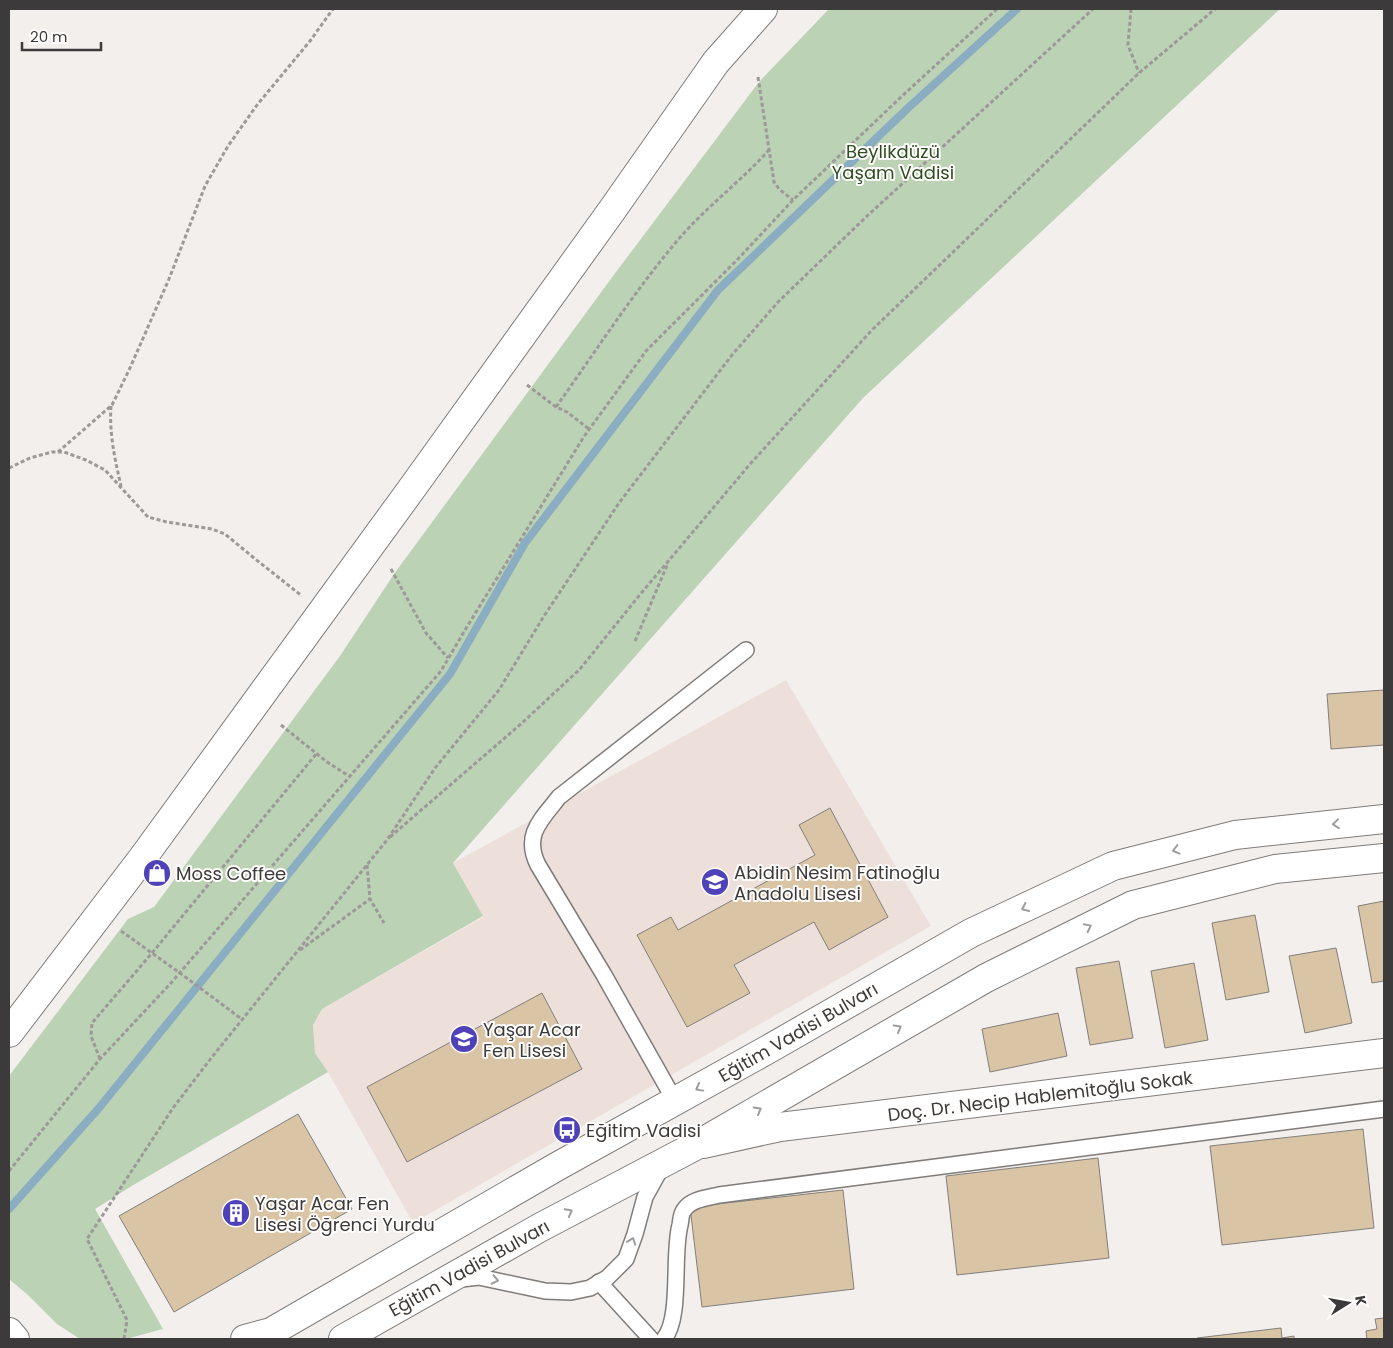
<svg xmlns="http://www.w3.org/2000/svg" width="1393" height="1348" viewBox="0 0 1393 1348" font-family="Poppins,sans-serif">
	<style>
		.built { fill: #ede0db }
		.green { fill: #bcd2b4 }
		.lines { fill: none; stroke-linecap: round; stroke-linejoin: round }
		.stream { stroke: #8badc1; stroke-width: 8 }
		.building { fill: #d9c4a5; stroke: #827f7c }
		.service-casing { stroke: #807c7a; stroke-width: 18 }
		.minor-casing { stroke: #807c7a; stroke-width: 30 }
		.tertiary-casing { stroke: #807c7a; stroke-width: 30 }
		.secondary-casing { stroke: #807c7a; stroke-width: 30 }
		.primary-casing { stroke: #807c7a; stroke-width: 30 }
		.path { stroke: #9c9998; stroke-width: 3; stroke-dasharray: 4 2.5; stroke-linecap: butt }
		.service { stroke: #fff; stroke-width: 15 }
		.minor { stroke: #fff; stroke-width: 28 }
		.tertiary { stroke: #fff; stroke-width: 28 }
		.secondary { stroke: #fff; stroke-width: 28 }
		.primary { stroke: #fff; stroke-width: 28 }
		.oneway { stroke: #9e9c9c }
		.labels { text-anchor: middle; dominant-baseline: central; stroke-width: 4; stroke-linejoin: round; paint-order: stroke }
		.park-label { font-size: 18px; fill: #2f4d22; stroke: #fefdfc }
		.poi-label { font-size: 18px; fill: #3c3a3a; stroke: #fefdfc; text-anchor: start }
		.street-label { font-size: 18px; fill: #3c3a3a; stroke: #fefdfc }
	</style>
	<rect width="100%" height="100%" fill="#f3efed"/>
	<polygon class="built" points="786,680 931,926 413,1223 328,1072 315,1053 313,1025 322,1009 483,917 453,863"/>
	<polygon class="green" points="829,9 1280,9 863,398 453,863 483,916 322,1009 313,1025 315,1053 328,1072 135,1184 95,1209 163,1329 126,1339 80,1339 57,1324 28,1295 9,1279 9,1076 128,919 154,907 340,656 394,574 616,272 759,82"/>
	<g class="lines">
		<polyline class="stream" points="9,1209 99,1108 450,674 525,543 718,290 908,108 1017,9"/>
	</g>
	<g class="building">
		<polygon points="1384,690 1384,745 1331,749 1327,694"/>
		<polygon points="830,808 888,917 829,950 814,922 734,965 750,993 687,1027 637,935 671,917 678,930 815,855 799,825"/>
		<polygon points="1384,901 1384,981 1372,983 1358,906"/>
		<polygon points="1255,915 1269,992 1226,1000 1212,923"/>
		<polygon points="1336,948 1352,1023 1305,1033 1289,956"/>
		<polygon points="1119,961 1133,1038 1090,1045 1076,968"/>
		<polygon points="1194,963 1208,1040 1165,1048 1151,971"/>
		<polygon points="542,993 582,1069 407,1162 367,1087"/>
		<polygon points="1058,1013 1067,1056 990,1072 982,1029"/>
		<polygon points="298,1114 352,1209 174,1312 119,1216"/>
		<polygon points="1363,1129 1374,1228 1222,1245 1210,1146"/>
		<polygon points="1098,1158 1109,1258 957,1275 946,1176"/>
		<polygon points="843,1190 854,1289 702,1307 690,1207"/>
		<polygon points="1384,1318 1384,1339 1367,1339 1366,1331 1377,1329 1375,1319"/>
		<polygon points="1281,1328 1282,1338 1294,1336 1294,1339 1197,1339 1197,1338"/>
	</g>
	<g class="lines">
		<defs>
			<g id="service">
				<path d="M675 1101 604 975 538 865C523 835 541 820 559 797L746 650"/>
				<polyline points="461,1279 479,1277 545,1291 571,1292 590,1288 607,1278 626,1259 635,1234 645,1197 660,1170 662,1168"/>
				<polyline points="599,1282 651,1339"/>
				<path d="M664 1339C682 1317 672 1255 680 1225 681 1220 681 1213 684 1210 691 1199 707 1198 719 1195L1384 1109"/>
			</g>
			<polyline id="minor" points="703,1144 780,1127 1384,1053"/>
			<polyline id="tertiary" points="9,1033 144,856 410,491 610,213 716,62 763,9"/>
			<g id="secondary">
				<polyline points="245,1339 271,1332 558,1166 767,1050 971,933 1113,866 1235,835 1384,819"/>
				<polyline points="343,1339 541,1227 697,1145 986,978 1133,905 1275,869 1384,858"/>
			</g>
			<polyline id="primary" points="9,1332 15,1339"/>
		</defs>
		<use href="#service" class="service-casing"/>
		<use href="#minor" class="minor-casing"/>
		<use href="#tertiary" class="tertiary-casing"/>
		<use href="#secondary" class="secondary-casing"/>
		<use href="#primary" class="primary-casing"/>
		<g class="path">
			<polyline points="1131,9 1128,45 1139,73"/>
			<polyline points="758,77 774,182 779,189 793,200"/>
			<polyline points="527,385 556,407 567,412 589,429"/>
			<path d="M111 406C109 433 115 460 121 486"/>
			<path d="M556 407C596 351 633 293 677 241 705 208 740 182 769 150"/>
			<polyline points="58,452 112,405 130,368 169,279 205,186 228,146 257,105 310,41 333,9"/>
			<polyline points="9,468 30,458 52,452 64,452 86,460 105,470 148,517 167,522 212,529 225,534 254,558 302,596"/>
			<polyline points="391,569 426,633 448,658"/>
			<polyline points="635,641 668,563"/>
			<polyline points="281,725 327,762 349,776"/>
			<polyline points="390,837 522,723 580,669 638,597 751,463 871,331 1139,73 1215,9"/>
			<polyline points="367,865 370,899 384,923"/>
			<polyline points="121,931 180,973 243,1020"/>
			<polyline points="300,950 370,899"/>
			<polyline points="100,1059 91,1036 92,1023 152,953 317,753"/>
			<polyline points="9,1171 100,1059 170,984 441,671 465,630 583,438 646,351 737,260 793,200 901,97 997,9"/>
			<polyline points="124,1339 127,1320 87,1239 173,1108 212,1057 387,840 435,768 499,690 544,616 619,503 732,355 778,302 866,217 1093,9"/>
		</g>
		<use href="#service" class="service"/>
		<use href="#minor" class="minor"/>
		<use href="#tertiary" class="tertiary"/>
		<use href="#secondary" class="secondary"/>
		<use href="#primary" class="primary"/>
	</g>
	<defs><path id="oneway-chevron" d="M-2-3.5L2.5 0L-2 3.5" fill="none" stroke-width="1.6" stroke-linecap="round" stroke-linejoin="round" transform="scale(1.25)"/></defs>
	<g class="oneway">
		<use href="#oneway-chevron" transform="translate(1336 824) rotate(174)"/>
		<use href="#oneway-chevron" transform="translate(1176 850) rotate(166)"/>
		<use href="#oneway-chevron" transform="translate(1025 908) rotate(155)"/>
		<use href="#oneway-chevron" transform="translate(1088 927) rotate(-26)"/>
		<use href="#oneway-chevron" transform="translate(898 1028) rotate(-30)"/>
		<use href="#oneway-chevron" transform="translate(699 1088) rotate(151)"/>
		<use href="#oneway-chevron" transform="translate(758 1110) rotate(-30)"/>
		<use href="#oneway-chevron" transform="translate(569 1212) rotate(-28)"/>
		<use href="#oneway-chevron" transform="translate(632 1241) rotate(-70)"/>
		<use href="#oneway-chevron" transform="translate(495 1280) rotate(12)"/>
	</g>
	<defs>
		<symbol id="shop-disc" viewBox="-11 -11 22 22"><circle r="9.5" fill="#4f42b9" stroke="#fefdfc"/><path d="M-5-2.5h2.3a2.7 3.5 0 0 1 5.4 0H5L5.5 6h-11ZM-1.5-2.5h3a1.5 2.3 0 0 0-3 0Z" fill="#fff"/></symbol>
		<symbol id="school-disc" viewBox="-11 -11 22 22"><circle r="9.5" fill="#4f42b9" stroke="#fefdfc"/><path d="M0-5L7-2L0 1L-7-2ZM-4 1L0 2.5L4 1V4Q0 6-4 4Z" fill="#fff"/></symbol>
		<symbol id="bus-disc" viewBox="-11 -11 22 22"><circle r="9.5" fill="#4f42b9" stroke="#fefdfc"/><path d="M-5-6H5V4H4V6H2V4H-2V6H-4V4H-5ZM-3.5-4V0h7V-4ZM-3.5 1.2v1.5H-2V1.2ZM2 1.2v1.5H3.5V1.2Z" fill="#fff"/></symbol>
		<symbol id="building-disc" viewBox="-11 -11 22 22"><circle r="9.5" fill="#4f42b9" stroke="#fefdfc"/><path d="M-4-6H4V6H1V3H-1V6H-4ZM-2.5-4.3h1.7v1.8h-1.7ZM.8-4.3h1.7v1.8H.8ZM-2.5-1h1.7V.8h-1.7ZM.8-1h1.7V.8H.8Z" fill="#fff"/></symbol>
	</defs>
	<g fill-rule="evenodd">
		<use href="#shop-disc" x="141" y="857" width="32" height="32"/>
		<use href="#school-disc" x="699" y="866" width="32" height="32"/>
		<use href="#school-disc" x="448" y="1023" width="32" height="32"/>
		<use href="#bus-disc" x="551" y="1114" width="32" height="32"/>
		<use href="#building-disc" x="220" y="1197" width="32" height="32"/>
	</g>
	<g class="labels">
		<g class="park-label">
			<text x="893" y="151">Beylikdüzü<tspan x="893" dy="21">Yaşam Vadisi</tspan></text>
		</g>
		<g class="poi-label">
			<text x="734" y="872">Abidin Nesim Fatinoğlu<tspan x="734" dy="21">Anadolu Lisesi</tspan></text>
			<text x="176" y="873">Moss Coffee</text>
			<text x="483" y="1029">Yaşar Acar<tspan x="483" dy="21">Fen Lisesi</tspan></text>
			<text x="586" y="1130">Eğitim Vadisi</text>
			<text x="255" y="1203">Yaşar Acar Fen<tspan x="255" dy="21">Lisesi Öğrenci Yurdu</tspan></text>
		</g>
		<g class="street-label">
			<text transform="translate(798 1032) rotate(-30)">Eğitim Vadisi Bulvarı</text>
			<text transform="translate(1040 1096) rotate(-7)">Doç. Dr. Necip Hablemitoğlu Sokak</text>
			<text transform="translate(469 1268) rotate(-29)">Eğitim Vadisi Bulvarı</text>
		</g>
	</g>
	<rect width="1393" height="1348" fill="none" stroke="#3c3a3a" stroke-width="20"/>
	<g transform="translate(1348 1303) rotate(79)" stroke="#fefdfc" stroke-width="4" paint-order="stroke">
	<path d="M0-4L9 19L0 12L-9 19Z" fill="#3c3a3a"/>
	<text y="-8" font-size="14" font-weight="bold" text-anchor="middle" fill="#3c3a3a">K</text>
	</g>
	<path d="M22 42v8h79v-8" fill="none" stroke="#3c3a3a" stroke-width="2.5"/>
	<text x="30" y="42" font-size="15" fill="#3c3a3a" stroke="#fefdfc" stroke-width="4" paint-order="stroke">20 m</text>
</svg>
